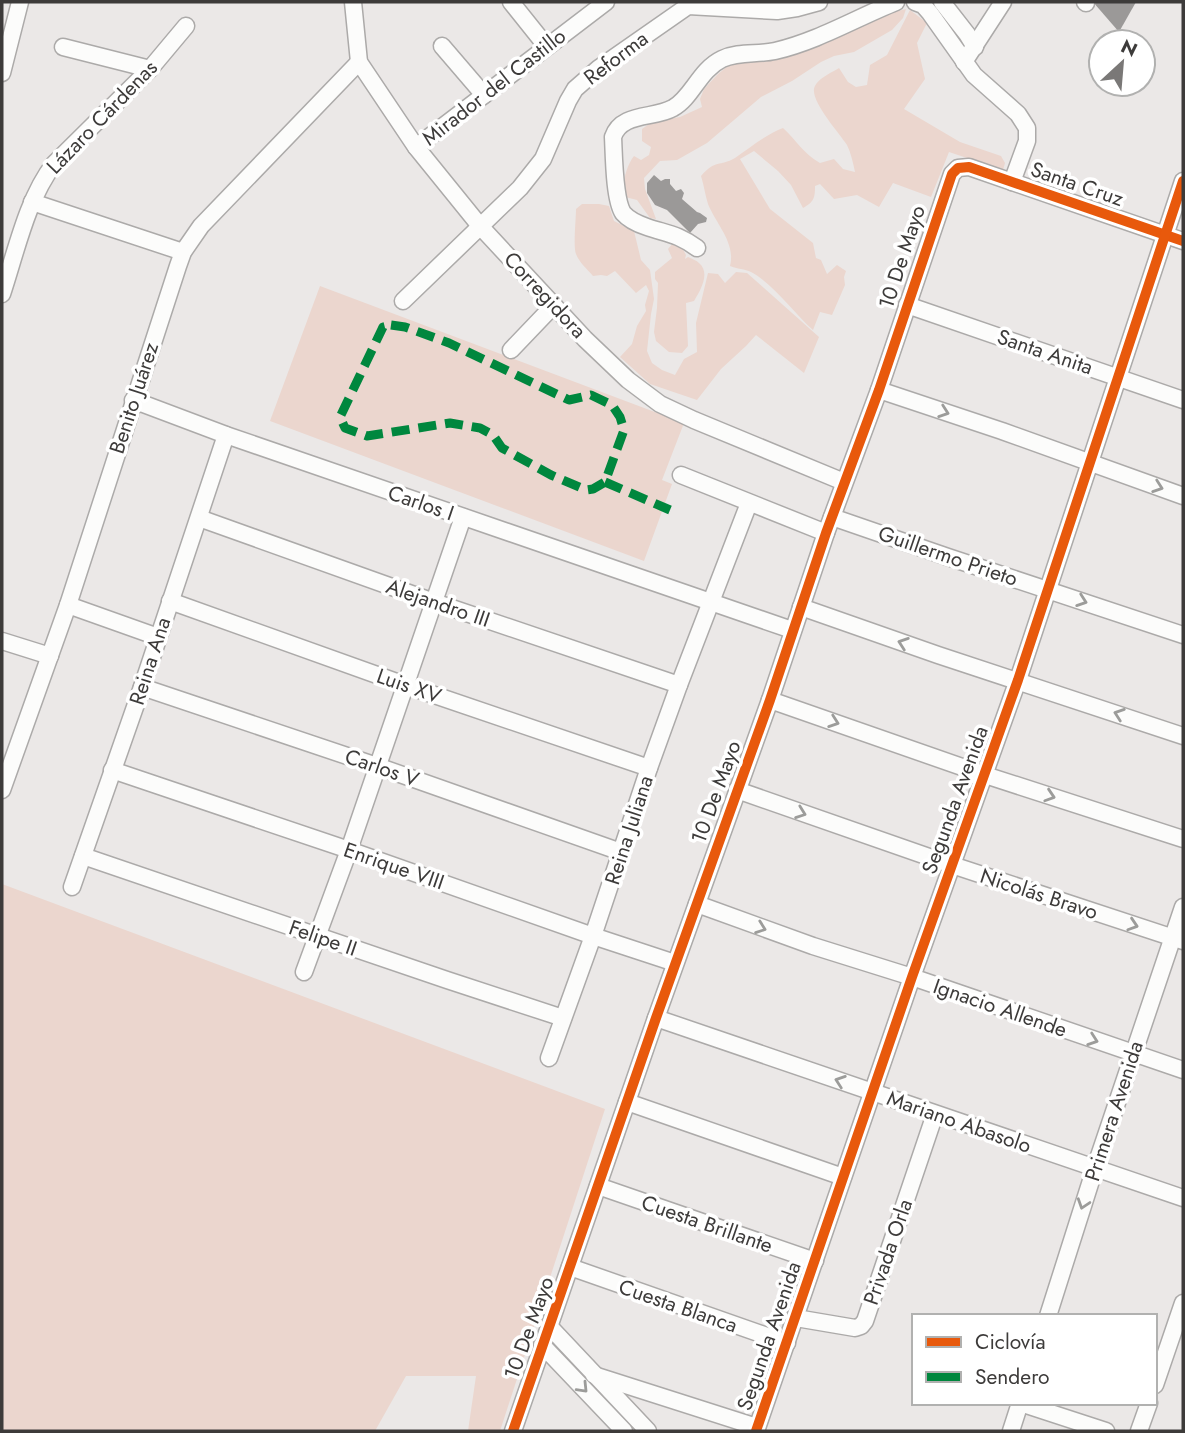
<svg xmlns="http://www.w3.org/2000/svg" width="1185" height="1433" viewBox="0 0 1185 1433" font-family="Jost,sans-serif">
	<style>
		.green { fill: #ebd6ce }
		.building { fill: #9b9998 }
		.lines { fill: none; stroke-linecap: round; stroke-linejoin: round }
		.minor-casing { stroke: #acaaa9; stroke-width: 19 }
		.minor { stroke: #fcfcfb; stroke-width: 16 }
		.quiet { stroke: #00873e; stroke-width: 9; stroke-dasharray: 18 9; stroke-linecap: butt }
		.cycleway-casing { stroke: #fff; stroke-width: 15 }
		.cycleway { stroke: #e8590c; stroke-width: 10 }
		.oneway { stroke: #9c9c9a }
		.labels { text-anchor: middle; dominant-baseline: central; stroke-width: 7; stroke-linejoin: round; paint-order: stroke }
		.street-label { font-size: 21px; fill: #3d3b3a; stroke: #fff }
	</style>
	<rect width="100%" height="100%" fill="#ebe8e7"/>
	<g class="green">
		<path d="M906 9 903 18 892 30 854 52 834 56 821 62 792 81 761 97 707 143 677 160 660 161 644 178 645 189 656 219 650 218 637 200 625 197C621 186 626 166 634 156L641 160 649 155 651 147 642 141V129L652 122 680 117 702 107 700 99 704 89 717 75 730 64 768 60 874 17Z"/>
		<path d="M910 10 927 23 917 43 925 79 904 109 960 142 1001 156 1005 163 1003 170 949 152 931 197 893 183 879 207 857 195 834 199 820 184 815 186C815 198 814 202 803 208L791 185 778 171 754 151 740 159 770 209 813 243 816 258 821 260 827 274 837 265 846 271 844 277 845 285 832 315 820 312 813 330C795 314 771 282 751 272 745 269 737 269 730 266 736 243 716 224 708 204 705 195 704 185 701 176 716 159 719 167 735 158 751 147 765 135 783 128 797 141 803 153 820 163L834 159 843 169 855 172C853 163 851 153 847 145 839 133 812 103 814 89 816 79 831 73 839 68L848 82 856 87 867 85 870 65 887 55Z"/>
		<path d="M582 204H599L609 206 614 221 634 231 641 260 650 270 654 299 651 314 647 351 652 363 662 370 675 375 684 359 697 352 696 323 708 273 718 274 725 283 736 272 747 273 819 337 804 373 756 335 746 346 721 369 697 400 650 384 620 357 632 344 637 326 646 311 645 305 649 291 646 285 636 293 615 271 607 276 601 275 593 276C587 269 579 262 576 254 573 247 576 219 576 209Z"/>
		<path d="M674 242 680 244 686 255 685 259 688 257C692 259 696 260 699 263 711 273 700 291 694 301L686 303 688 346 682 353 669 352 656 341 654 332 657 308 658 283 655 279V272L672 258 668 249Z"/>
		<polygon points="320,286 684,423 662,480 672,484 644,561 270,421"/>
		<polygon points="2,884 605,1109 500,1431 468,1431 476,1376 406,1376 375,1431 2,1431"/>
	</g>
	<g class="building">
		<polygon points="1093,2 1136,2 1119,32"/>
		<polygon points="654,175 661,181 665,179 670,179 670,184 676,191 681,189 684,193 682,199 697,212 700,213 707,218 706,222 698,224 690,233 667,210 655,205 647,193 647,183"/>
	</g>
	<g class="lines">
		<defs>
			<g id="minor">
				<polyline points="353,2 359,62 416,147 480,226 585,339 628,380 660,404 694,420 844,482"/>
				<polyline points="511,2 547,47"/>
				<polyline points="915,2 923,5 930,13 974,75 1018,114 1027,128 1027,141 1012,182"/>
				<polyline points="942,2 967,34 975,47"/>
				<polyline points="1085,2 1086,3"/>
				<polyline points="442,46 484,95"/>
				<polyline points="63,47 150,69"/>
				<polyline points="964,62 1003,2"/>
				<polyline points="2,73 20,2"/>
				<polyline points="416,147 606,2"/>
				<polyline points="32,202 183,252"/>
				<path d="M697 248C678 234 668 234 647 227 638 224 629 220 623 213 614 199 614 155 613 137 621 112 654 119 673 108 692 98 699 70 722 59 739 51 757 55 775 51 818 41 856 18 896 2"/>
				<path d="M2 294C16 252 27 199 54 164L150 69 186 26"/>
				<polyline points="403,301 520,188 543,159 568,101 575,89 599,68 688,6 777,11 797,8 819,2"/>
				<polyline points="907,305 1183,400"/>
				<polyline points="511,350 554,305"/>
				<polyline points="879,390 1002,431 1183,496"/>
				<polyline points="133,400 226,435 792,630"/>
				<polyline points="681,475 826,533"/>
				<polyline points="832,517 948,557 1183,635"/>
				<polyline points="199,518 434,602 679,685"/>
				<polyline points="170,601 405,685 649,768"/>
				<polyline points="68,605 158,637"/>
				<polyline points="801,607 938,655 1183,736"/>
				<polyline points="2,641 50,656"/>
				<polyline points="142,687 377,766 621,852"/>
				<polyline points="770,700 985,775 1183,839"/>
				<polyline points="112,770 349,850 593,936 675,963"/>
				<polyline points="2,790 68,605 178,266 183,252 201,226 359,62"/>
				<polyline points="737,790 952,865 1183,941"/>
				<polyline points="83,856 447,980 563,1018"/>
				<polyline points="72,887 142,687 226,435"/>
				<polyline points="697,904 813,946 912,977 1183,1070"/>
				<polyline points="304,972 349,850 463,517"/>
				<polyline points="656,1018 1183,1198"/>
				<polyline points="549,1058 593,936 649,768 679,685 749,503"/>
				<polyline points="627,1102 843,1177"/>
				<polyline points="598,1186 815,1261"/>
				<polyline points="570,1267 787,1343"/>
				<polyline points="1048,1316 1095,1168 1183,907"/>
				<polyline points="796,1318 855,1328 861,1326 865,1321 935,1114"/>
				<polyline points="549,1326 648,1431"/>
				<polyline points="542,1345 624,1431"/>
				<polyline points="594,1375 757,1427"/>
				<polyline points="1155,1385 1183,1303"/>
				<polyline points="1020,1403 1106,1431"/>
				<polyline points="513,1431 656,1018 770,700 826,533 879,390 952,174 958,168 969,167 1183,241"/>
				<polyline points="756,1431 912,977 1018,680 1183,181"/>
				<polyline points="1011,1431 1020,1403"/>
				<polyline points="1139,1431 1149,1403"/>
			</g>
		</defs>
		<use href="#minor" class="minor-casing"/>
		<use href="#minor" class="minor"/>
		<g class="quiet">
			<polygon points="391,325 405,327 449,343 569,400 591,395 612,405 620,417 624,430 605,482 593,489 586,490 551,475 502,448 493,435 480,428 450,423 367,436 345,428 340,417 383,327"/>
			<polyline points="605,482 670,510"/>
		</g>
		<defs>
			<g id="cycleway">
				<polyline points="513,1431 656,1018 770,700 826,533 879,390 952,174 958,168 969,167 1183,241"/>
				<polyline points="756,1431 912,977 1018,680 1183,181"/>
			</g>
		</defs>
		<use href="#cycleway" class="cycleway-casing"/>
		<use href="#cycleway" class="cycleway"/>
	</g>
	<defs><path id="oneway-chevron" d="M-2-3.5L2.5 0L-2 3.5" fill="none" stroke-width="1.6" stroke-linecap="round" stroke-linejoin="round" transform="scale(1.75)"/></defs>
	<g class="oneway">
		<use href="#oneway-chevron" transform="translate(944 412) rotate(19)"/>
		<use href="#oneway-chevron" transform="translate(1158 487) rotate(19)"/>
		<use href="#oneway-chevron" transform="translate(1082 601) rotate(19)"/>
		<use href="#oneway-chevron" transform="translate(903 643) rotate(-161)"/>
		<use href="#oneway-chevron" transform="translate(1119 714) rotate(-161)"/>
		<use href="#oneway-chevron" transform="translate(834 722) rotate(19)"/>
		<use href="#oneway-chevron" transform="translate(1050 796) rotate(18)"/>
		<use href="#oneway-chevron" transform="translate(801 813) rotate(20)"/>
		<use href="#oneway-chevron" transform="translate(1133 925) rotate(18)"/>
		<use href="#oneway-chevron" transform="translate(761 928) rotate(20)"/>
		<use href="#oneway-chevron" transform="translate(1093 1040) rotate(19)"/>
		<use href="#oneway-chevron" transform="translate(840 1081) rotate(-161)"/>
		<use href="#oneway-chevron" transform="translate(1083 1204) rotate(108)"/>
		<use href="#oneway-chevron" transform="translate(583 1388) rotate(46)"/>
	</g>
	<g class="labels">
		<g class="street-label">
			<text transform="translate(616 58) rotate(-37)">Reforma</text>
			<text transform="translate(494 87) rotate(-38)">Mirador del Castillo</text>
			<text transform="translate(102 117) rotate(-46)">Lázaro Cárdenas</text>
			<text transform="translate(1077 184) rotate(19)">Santa Cruz</text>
			<text transform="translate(902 257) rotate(-72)">10 De Mayo</text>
			<text transform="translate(545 295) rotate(47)">Corregidora</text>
			<text transform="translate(1045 352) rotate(19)">Santa Anita</text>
			<text transform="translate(134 398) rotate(-72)">Benito Juárez</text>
			<text transform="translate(421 503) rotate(19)">Carlos I</text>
			<text transform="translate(948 556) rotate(19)">Guillermo Prieto</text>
			<text transform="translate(438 603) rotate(19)">Alejandro III</text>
			<text transform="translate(150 661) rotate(-72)">Reina Ana</text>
			<text transform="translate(409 686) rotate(19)">Luis XV</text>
			<text transform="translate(382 768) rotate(19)">Carlos V</text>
			<text transform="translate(716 792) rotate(-70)">10 De Mayo</text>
			<text transform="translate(955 800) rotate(-70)">Segunda Avenida</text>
			<text transform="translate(629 830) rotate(-72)">Reina Juliana</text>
			<text transform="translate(394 866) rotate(19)">Enrique VIII</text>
			<text transform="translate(1039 894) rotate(18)">Nicolás Bravo</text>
			<text transform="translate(323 938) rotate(19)">Felipe II</text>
			<text transform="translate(1000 1008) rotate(19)">Ignacio Allende</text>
			<text transform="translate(1114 1111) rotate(-72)">Primera Avenida</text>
			<text transform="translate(959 1122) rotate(19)">Mariano Abasolo</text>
			<text transform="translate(707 1224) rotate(19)">Cuesta Brillante</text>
			<text transform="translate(888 1252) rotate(-71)">Privada Orla</text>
			<text transform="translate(678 1306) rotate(19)">Cuesta Blanca</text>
			<text transform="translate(529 1328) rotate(-70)">10 De Mayo</text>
			<text transform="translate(769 1336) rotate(-71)">Segunda Avenida</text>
		</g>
	</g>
	<rect width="1185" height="1433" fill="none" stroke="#3d3b3a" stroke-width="7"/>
	<rect x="912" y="1314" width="245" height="91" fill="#ffffff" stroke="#b1b1b0" stroke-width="2"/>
	<rect x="926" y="1337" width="35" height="10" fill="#e8590c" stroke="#b1b1b0" stroke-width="2"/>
	<text x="975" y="1349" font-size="21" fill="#3d3b3a">Ciclovía</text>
	<rect x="926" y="1372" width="35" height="10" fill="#00873e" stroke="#b1b1b0" stroke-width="2"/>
	<text x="975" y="1384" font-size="21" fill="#3d3b3a">Sendero</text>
	<g transform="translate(1122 63) rotate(26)"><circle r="33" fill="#ffffff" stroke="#b1b1b0" stroke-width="2"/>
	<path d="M0-5L12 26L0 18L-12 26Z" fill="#7a7877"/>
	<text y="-10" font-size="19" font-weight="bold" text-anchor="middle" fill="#3d3b3a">N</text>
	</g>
</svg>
